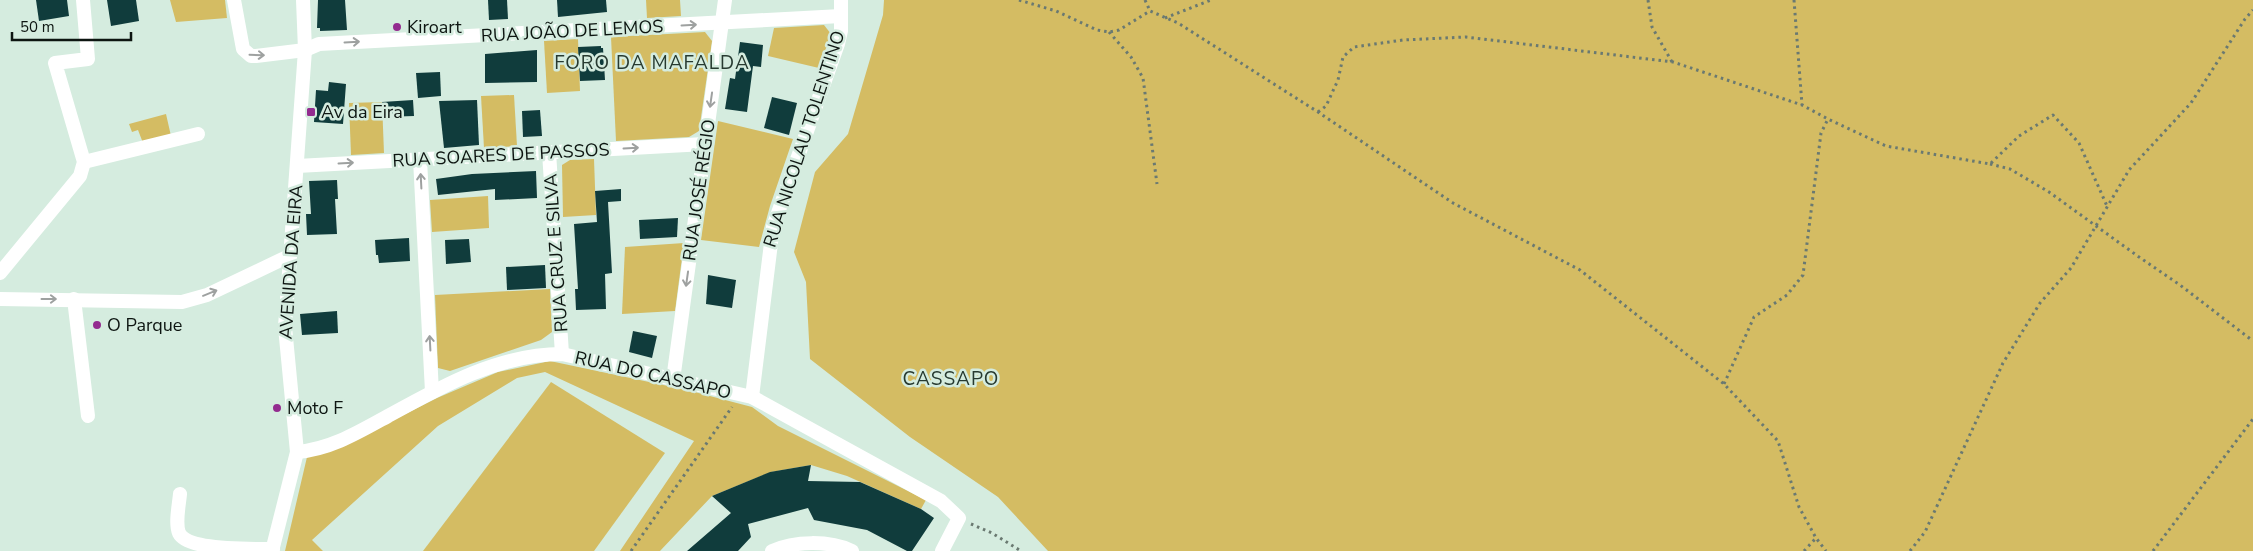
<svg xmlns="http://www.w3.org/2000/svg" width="2253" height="551" viewBox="0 0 2253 551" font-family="'Nunito Sans',sans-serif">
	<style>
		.green { fill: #d4bc63 }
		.building { fill: #103c3c }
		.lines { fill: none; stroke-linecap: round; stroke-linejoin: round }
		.path { stroke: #6a7971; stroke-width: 3; stroke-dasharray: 2.5 4; stroke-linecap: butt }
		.minor { stroke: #fff; stroke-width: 14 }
		.oneway { stroke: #9ea1a0 }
		.poi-dot { fill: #932b8f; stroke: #d5ecdf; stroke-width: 2 }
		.labels { text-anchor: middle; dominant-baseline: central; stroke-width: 5; stroke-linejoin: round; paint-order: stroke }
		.poi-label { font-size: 18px; fill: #0d1511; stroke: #d5ecdf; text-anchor: start }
		.street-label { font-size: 18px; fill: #0d1511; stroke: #d5ecdf }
		.neighbourhood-label { font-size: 19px; letter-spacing: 1px; fill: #273a30; stroke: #d5ecdf }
	</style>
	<rect width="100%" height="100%" fill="#d5ecdf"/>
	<g class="green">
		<polygon points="170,0 225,0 227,18 176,22"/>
		<polygon points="646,0 680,0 681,16 647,18"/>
		<polygon points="884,0 2253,0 2253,551 1048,551 998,497 910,437 810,359 806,282 794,252 815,172 848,134 883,15"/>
		<polygon points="824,25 831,34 819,68 768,56 774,28"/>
		<polygon points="705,32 712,41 699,131 689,137 616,141 611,37"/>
		<polygon points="578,39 580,91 547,93 544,41"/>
		<polygon points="514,95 517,146 484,148 481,96"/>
		<polygon points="382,102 384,153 351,155 349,103"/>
		<polygon points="166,114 171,136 143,143 138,130 132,132 129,124"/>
		<polygon points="718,121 793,139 770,206 759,247 701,240"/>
		<polygon points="594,159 596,215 563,217 562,165 570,160"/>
		<polygon points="488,196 489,228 432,232 430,200"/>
		<polygon points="684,243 675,311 622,314 625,247"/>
		<polygon points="550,289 552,332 541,340 450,371 438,368 435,295"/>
		<polygon points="550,361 687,390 752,407 778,426 926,500 921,509 847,476 811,465 771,472 712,496 660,551 620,551 694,441 545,372 517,378 438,426 312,540 323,551 285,551 307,457 348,443 437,398 498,372"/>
		<polygon points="551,382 665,453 594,551 423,551"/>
	</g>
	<g class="building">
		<polygon points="36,0 67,0 69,16 39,21"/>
		<polygon points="107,0 136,0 139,21 111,26"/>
		<polygon points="318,0 345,0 347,30 320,31 320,28 317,28"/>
		<polygon points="488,0 507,0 508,19 489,20"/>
		<polygon points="557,0 606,0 607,12 558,17"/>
		<polygon points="740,42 763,45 761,67 753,66 747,112 725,109 730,78 735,79"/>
		<polygon points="601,46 601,48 603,48 605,80 580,81 578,47"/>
		<polygon points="537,50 537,82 485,83 485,54"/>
		<polygon points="440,72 441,96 418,98 416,73"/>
		<polygon points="329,82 346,84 343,124 314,122 316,90 328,91"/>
		<polygon points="772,97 797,103 789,135 764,128"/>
		<polygon points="413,100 414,116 383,117 382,102"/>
		<polygon points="477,100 479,145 444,148 439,101"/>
		<polygon points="540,110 542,136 523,137 522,111"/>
		<polygon points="536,171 537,198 495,200 495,189 438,195 436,179 472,174"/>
		<polygon points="337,180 338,199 335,199 337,234 307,235 306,214 311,214 309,181"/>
		<polygon points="621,189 621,201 608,202 612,273 605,274 606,309 576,310 575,289 578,289 574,224 597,222 595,191"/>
		<polygon points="678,218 677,237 640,239 639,220"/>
		<polygon points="409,238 410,261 379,263 378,255 376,255 375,240"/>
		<polygon points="469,239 471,262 446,264 445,240"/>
		<polygon points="545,265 546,288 507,290 506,267"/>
		<polygon points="708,275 736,280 732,308 706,304"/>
		<polygon points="337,311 338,333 302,335 300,314"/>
		<polygon points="633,331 657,336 652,358 629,352"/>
		<polygon points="811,465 808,481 860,482 921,509 934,518 912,551 907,551 867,530 814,520 808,508 748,524 751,537 738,551 687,551 731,513 712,496 770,472"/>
	</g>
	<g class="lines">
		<g class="path">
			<polyline points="1019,0 1056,11 1097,30 1109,32 1119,30 1150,11 1178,23 1318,112 1453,203 1580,270 1724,384 1778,441 1799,507 1816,538 1826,551"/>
			<polyline points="1145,0 1150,11"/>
			<polyline points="1648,0 1652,27 1672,62"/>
			<polyline points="1794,0 1802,105"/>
			<polyline points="1165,18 1211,0"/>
			<polyline points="1109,32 1131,57 1143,78 1157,184"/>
			<polyline points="1318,112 1326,106 1338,80 1343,57 1354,47 1403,40 1466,37 1673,62 1802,105 1828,119 1886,146 1990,164 2019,136 2053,115 2079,143 2107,206"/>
			<polyline points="1990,164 2010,169 2049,192 2139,257 2180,285 2253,341"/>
			<polyline points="1724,384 1754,317 1787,295 1803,275 1821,133 1828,119"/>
			<polyline points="971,524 992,533 1021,551"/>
			<polyline points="631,551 732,407"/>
			<polyline points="1804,551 1816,538"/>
			<polyline points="1910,551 1925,532 2003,363 2040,303 2071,268 2129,170 2191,103 2245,19 2253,10"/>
			<polyline points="2153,551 2253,419"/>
		</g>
		<g class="minor">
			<polyline points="234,0 243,49 251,56 256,56 305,50 319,44 841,16"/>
			<polyline points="549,152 562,354"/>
			<polyline points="420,159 432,392"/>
			<polyline points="84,162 198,134"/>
			<polyline points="297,166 705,144"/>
			<polyline points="0,273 80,176 84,162 55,63 88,59 83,0"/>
			<polyline points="0,299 182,302 207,295 289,256"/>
			<polyline points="74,299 88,416"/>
			<polyline points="673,380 725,0"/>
			<polyline points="752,397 773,227 838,44 841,31 841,0"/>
			<path d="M297 452C331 449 359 432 388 416 442 386 499 354 562 354L752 397 941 501 959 518 942 551"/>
			<path d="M180 494C179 505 175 523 179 533 188 551 253 549 273 549"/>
			<polyline points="272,551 297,452 285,327 305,50 303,0"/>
			<path d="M772 551C794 541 829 540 852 551"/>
		</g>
	</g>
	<defs><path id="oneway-shaft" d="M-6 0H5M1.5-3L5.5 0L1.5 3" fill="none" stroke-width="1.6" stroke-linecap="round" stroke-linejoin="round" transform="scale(1.25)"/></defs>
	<g class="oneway">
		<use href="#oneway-shaft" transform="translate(689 25) rotate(-3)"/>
		<use href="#oneway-shaft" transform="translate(352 42) rotate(-3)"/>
		<use href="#oneway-shaft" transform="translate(257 55) rotate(2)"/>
		<use href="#oneway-shaft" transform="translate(711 100) rotate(98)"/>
		<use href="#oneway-shaft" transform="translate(631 148) rotate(-3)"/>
		<use href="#oneway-shaft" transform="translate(346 163) rotate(-3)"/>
		<use href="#oneway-shaft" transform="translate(421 181) rotate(-93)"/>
		<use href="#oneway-shaft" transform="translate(687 279) rotate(98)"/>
		<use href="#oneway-shaft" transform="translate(210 293) rotate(-22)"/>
		<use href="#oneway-shaft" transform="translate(49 299)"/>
		<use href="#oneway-shaft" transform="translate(430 343) rotate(-93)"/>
	</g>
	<g class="poi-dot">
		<circle cx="397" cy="27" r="5"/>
		<rect x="306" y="107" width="10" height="10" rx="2.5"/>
		<circle cx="97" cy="325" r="5"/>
		<circle cx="277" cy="408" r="5"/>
	</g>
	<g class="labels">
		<g class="poi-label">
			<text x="407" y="27">Kiroart</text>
			<text x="321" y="112">Av da Eira</text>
			<text x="107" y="325">O Parque</text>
			<text x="287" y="408">Moto F</text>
		</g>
		<g class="street-label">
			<text transform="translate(572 31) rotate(-3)">RUA JOÃO DE LEMOS</text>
			<text transform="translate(804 139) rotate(-72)">RUA NICOLAU TOLENTINO</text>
			<text transform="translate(501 155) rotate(-3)">RUA SOARES DE PASSOS</text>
			<text transform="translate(699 190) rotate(-82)">RUA JOSÉ RÉGIO</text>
			<text transform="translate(556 253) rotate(-94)">RUA CRUZ E SILVA</text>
			<text transform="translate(291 262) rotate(-86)">AVENIDA DA EIRA</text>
			<text transform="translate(653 375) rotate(13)">RUA DO CASSAPO</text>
		</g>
		<g class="neighbourhood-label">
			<text x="652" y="63">FORO DA MAFALDA</text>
			<text x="951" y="379">CASSAPO</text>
		</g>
	</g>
	<path d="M12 32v8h119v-8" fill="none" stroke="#0d1511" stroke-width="2.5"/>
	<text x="20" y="32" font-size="15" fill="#0d1511" stroke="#d5ecdf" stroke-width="4" paint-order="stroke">50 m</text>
</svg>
